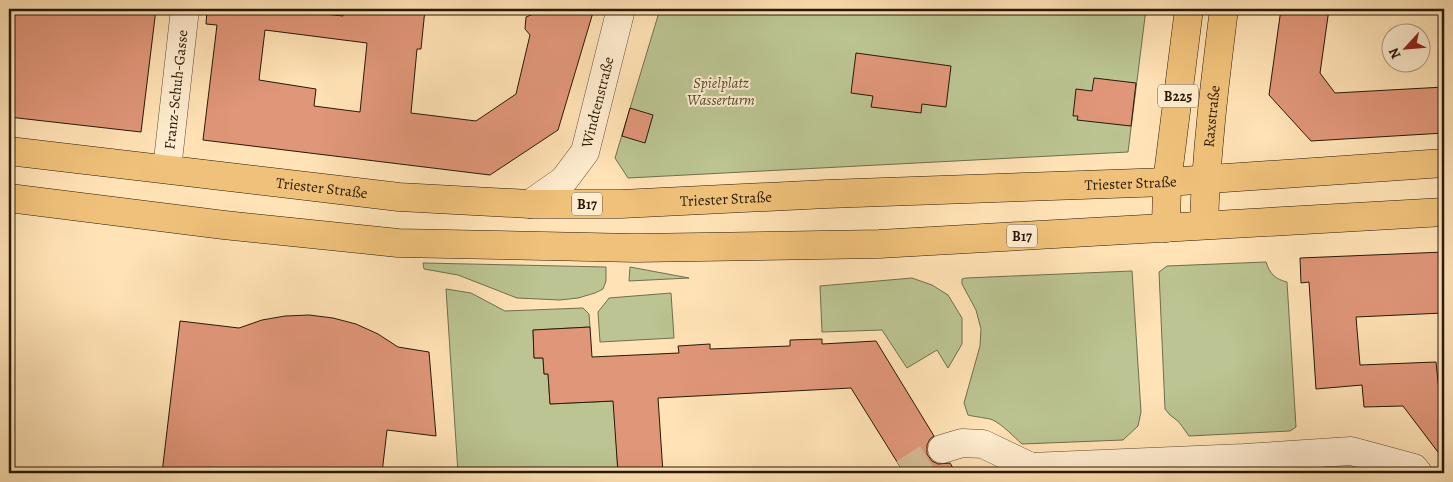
<svg xmlns="http://www.w3.org/2000/svg" width="1453" height="482" viewBox="0 0 1453 482" font-family="Alegreya,serif">
	<style>
		.green { fill: #bbc492; stroke: #716e4c }
		.building { fill: #e09679; stroke: #271906; fill-rule: evenodd }
		.lines { fill: none; stroke-linecap: round; stroke-linejoin: round }
		.minor-tunnel { stroke: #d4ba92; stroke-width: 28; stroke-dasharray: 28 14; stroke-linecap: butt }
		.minor-casing { stroke: #5d4b32; stroke-width: 29 }
		.primary-casing { stroke: #271906; stroke-width: 29 }
		.minor { stroke: #ffeccf; stroke-width: 28 }
		.primary { stroke: #f0c17a; stroke-width: 28 }
		.labels { text-anchor: middle; dominant-baseline: central; stroke-width: 4; stroke-linejoin: round; paint-order: stroke }
		.shield { fill: #ffeccf; stroke: #685842; stroke-width: 1 }
		.shield-label { font-size: 14px; font-weight: bold; fill: #271906 }
		.park-label { font-size: 15px; font-style: italic; fill: #534c30; stroke: #ffeccf }
		.street-label { font-size: 15px; fill: #271906; stroke: #ffeccf }
	</style>
	<rect width="100%" height="100%" fill="#ffe2b5"/>
	<filter id="stains"><feTurbulence type="fractalNoise" baseFrequency=".004" numOctaves="4"/><feColorMatrix values="0 0 0 0 .2 0 0 0 0 .09 0 0 0 0 .02 0 0 0 .5 -.17"/></filter>
	<radialGradient id="worn" r=".72"><stop offset=".6" stop-color="#630" stop-opacity="0"/><stop offset="1" stop-color="#630" stop-opacity=".3"/></radialGradient>
	<g class="green">
		<polygon points="660,9 1146,9 1128,152 628,178 615,158"/>
		<path d="M1266 262C1270 274 1275 279 1287 282L1296 427 1290 431 1189 436 1179 422 1170 415 1165 409 1159 272 1167 266Z"/>
		<polygon points="423,263 606,267 606,281 603,289 595,293 578,298 560,300 517,298 458,275 424,269"/>
		<polygon points="630,267 689,278 629,281"/>
		<path d="M1132 271 1141 412 1138 426 1123 440 1022 444C1013 436 1004 426 993 420 989 418 975 417 968 415L964 403 980 346 981 329 976 310 962 284V279L966 278Z"/>
		<polygon points="912,278 932,285 948,295 962,318 962,344 948,368 937,350 907,368 882,330 822,332 820,286"/>
		<polygon points="446,289 471,293 505,311 583,308 589,314 590,327 533,330 534,358 543,358 544,374 548,374 550,404 614,401 618,473 458,473"/>
		<polygon points="671,293 674,338 600,342 598,312 609,298"/>
	</g>
	<g class="building">
		<polygon points="9,9 156,9 141,132 9,117"/>
		<path d="M207 9H279L343 16V9H425L421 49H417L411 113 476 121 516 94 530 35 525 29 526 17 538 12V9H594L558 130 490 175 203 140 217 25 206 24ZM265 30 367 43 360 112 314 106 316 89 259 80Z"/>
		<polygon points="1281,9 1329,9 1320,73 1335,93 1444,87 1444,133 1311,141 1269,95"/>
		<polygon points="856,53 951,66 946,107 922,104 921,113 871,107 873,96 851,93"/>
		<polygon points="1094,78 1136,83 1131,126 1077,120 1078,116 1073,116 1076,89 1092,91"/>
		<polygon points="630,108 653,115 645,143 622,136"/>
		<polygon points="1444,252 1443,313 1356,317 1360,365 1436,362 1440,401 1444,397 1444,460 1403,406 1364,407 1362,385 1316,389 1309,282 1301,283 1300,258"/>
		<polygon points="309,315 333,318 356,324 378,334 398,347 429,352 436,436 387,430 382,473 162,473 180,321 239,328 262,320 285,316"/>
		<polygon points="590,327 592,357 679,353 678,346 710,344 710,349 790,346 790,340 822,339 822,344 876,341 934,436 930,439 927,445 927,454 932,461 938,464 950,463 956,473 904,473 851,388 658,398 663,473 618,473 613,401 550,404 548,374 544,374 543,358 534,358 533,330"/>
	</g>
	<g class="lines">
		<polyline class="minor-tunnel" points="904,473 942,449"/>
		<defs>
			<g id="minor">
				<path id="s1" d="M167 169 185 9"/>
				<path id="s2" d="M530 204 564 180 585 152 621 9"/>
				<polyline points="942,449 962,443 983,444 1031,467 1244,458 1351,451 1414,468 1418,473"/>
			</g>
			<g id="primary">
				<path id="s3" d="M9 151 399 197 530 204H621L827 194 1167 182 1444 163"/>
				<polyline points="9,198 224,225 398,243 636,248 879,244 1444,212"/>
				<path id="s4" d="M1204 225C1206 153 1215 81 1224 9"/>
				<polyline points="1166,228 1167,182 1189,9"/>
			</g>
		</defs>
		<use href="#minor" class="minor-casing"/>
		<use href="#primary" class="primary-casing"/>
		<use href="#minor" class="minor"/>
		<use href="#primary" class="primary"/>
	</g>
	<g class="labels">
		<g class="shield">
			<rect x="1158" y="84.5" width="40" height="23" rx="4"/>
			<rect x="572" y="192.5" width="30" height="23" rx="4"/>
			<rect x="1007" y="224.5" width="30" height="23" rx="4"/>
		</g>
		<g class="shield-label">
			<text x="1178" y="96">B225</text>
			<text x="587" y="204">B17</text>
			<text x="1022" y="236">B17</text>
		</g>
		<g class="park-label">
			<text x="721" y="83">Spielplatz<tspan x="721" dy="17">Wasserturm</tspan></text>
		</g>
		<g class="street-label">
			<text stroke="none"><textPath href="#s1" startOffset="80">Franz-Schuh-Gasse</textPath></text>
			<text stroke="none"><textPath href="#s2" startOffset="128">Windtenstraße</textPath></text>
			<text stroke="none"><textPath href="#s4" startOffset="109">Raxstraße</textPath></text>
			<text stroke="none"><textPath href="#s3" startOffset="1125">Triester Straße</textPath></text>
			<text stroke="none"><textPath href="#s3" startOffset="315">Triester Straße</textPath></text>
			<text stroke="none"><textPath href="#s3" startOffset="720">Triester Straße</textPath></text>
		</g>
	</g>
	<rect width="1453" height="482" fill="none" stroke="#ffe2b5" stroke-width="30"/>
	<rect x="10" y="10" width="1433" height="462" fill="none" stroke="#271906" stroke-width="2.5"/>
	<rect x="15" y="15" width="1423" height="452" fill="none" stroke="#271906"/>
	<g transform="translate(1406 48) rotate(244)"><circle r="24" fill="#ffeccf" stroke="#a9987f"/>
	<path d="M0-4L9 19L0 12L-9 19Z" fill="#8f2418"/>
	<text y="-8" font-size="14" font-weight="bold" text-anchor="middle" fill="#271906">N</text>
	</g>
	<rect width="100%" height="100%" filter="url(#stains)"/>
	<rect width="100%" height="100%" fill="url(#worn)"/>
</svg>
